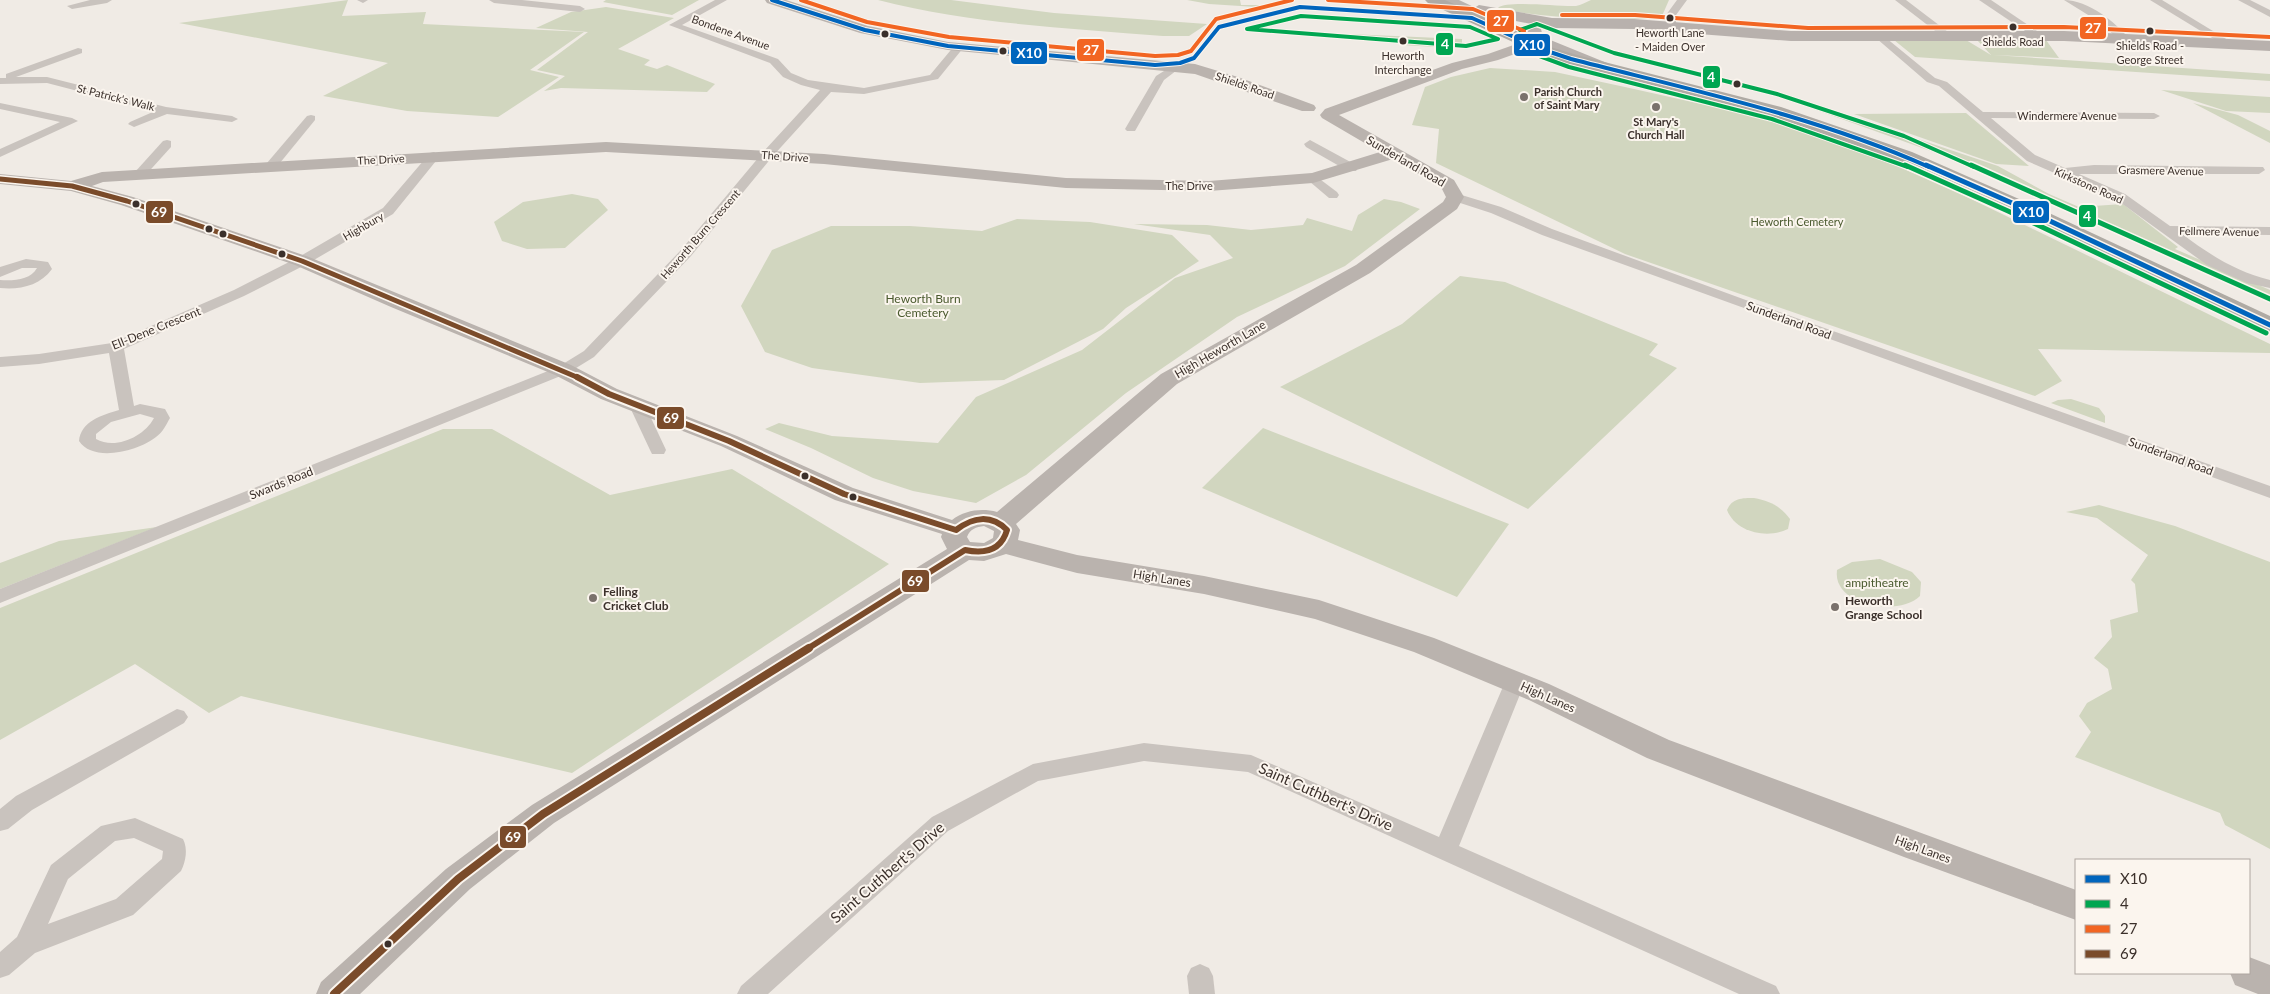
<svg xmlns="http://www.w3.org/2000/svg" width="2270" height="994" viewBox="0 0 2270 994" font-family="Lato,sans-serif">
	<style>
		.green { fill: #d1d6bf }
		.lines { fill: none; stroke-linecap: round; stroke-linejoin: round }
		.street { fill: #c9c3be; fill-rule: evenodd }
		.secondary { fill: #bab3ae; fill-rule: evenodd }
		.primary { fill: #b8b1ad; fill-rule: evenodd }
		.highway { fill: #afaaa4; fill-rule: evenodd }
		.bus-1-far1-casing { stroke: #fbf5ee; stroke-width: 6 }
		.bus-1-casing { stroke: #fbf5ee; stroke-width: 8 }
		.bus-2-far1-casing { stroke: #fbf5ee; stroke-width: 6 }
		.bus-2-casing { stroke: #fbf5ee; stroke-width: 8 }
		.bus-3-casing { stroke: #fbf5ee; stroke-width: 6 }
		.bus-4-far2-casing { stroke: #fbf5ee; stroke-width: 8 }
		.bus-4-far1-casing { stroke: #fbf5ee; stroke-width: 10 }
		.bus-4-casing { stroke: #fbf5ee; stroke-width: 12 }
		.bus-1-far1 { stroke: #0065bd; stroke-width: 4 }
		.bus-1 { stroke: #0065bd; stroke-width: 5 }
		.bus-2-far1 { stroke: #00a651; stroke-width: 4 }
		.bus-2 { stroke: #00a651; stroke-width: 5 }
		.bus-3 { stroke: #f26522; stroke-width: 4 }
		.bus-4-far2 { stroke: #7a4b2a; stroke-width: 5 }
		.bus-4-far1 { stroke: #7a4b2a; stroke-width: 6 }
		.bus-4 { stroke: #7a4b2a; stroke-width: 8 }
		.bus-dot { fill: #3b302b; stroke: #fbf5ee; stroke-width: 2 }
		.poi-dot { fill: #7a716c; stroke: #fbf5ee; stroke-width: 2 }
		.labels { text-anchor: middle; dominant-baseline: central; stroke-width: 4; stroke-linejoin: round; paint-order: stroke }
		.far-street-label { font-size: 11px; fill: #3b302b; stroke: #fbf5ee }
		.bus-label { font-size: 11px; fill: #3b302b; stroke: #fbf5ee }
		.far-poi-label { font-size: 11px; font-weight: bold; fill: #3b302b; stroke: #fbf5ee; text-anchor: start }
		.far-park-label { font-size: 11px; fill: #4a5a2e; stroke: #fbf5ee }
		.street-label { font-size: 12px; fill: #3b302b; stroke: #fbf5ee }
		.park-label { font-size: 12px; fill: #4a5a2e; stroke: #fbf5ee }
		.poi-label { font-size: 12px; font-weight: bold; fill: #3b302b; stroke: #fbf5ee; text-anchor: start }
		.near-street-label { font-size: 15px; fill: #3b302b; stroke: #fbf5ee }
		.line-badge { stroke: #fbf5ee; stroke-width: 2 }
		.badge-label { font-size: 14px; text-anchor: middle; font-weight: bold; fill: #fff }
	</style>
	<rect width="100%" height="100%" fill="#f0ebe5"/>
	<g class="green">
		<polygon points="348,0 342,16 426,12 423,24 584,32 530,70 559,77 498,117 407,111 323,96 388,63 179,23"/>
		<polygon points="606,0 699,0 672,15 603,2"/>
		<path d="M878 0H951L1054 13 1207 24 1189 36H1163C1067 28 971 24 878 0Z"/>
		<polygon points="1187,0 1240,0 1241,5 1271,5 1273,8 1209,4"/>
		<path d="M1591 0H1669L1662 16 1654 19C1601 18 1550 20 1498 8 1507 0 1559 7 1576 6 1581 5 1586 2 1591 0Z"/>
		<polygon points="606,7 674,18 618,49 650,60 644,65 657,69 667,65 715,84 707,92 561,88 544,91 565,76 537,70 588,32 536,28 571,12"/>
		<polygon points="1349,34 1462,39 1462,43 1452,48 1402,45 1398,39 1347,35"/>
		<polygon points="1894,40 1966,40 1991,55 1977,40 2046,40 2059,58 1993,55 2270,74 2270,81 1915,57"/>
		<polygon points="1490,68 1555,72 1625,87 1746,114 1825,138 1934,181 2270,344 2270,353 2038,349 2062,381 2035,396 1625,254 1436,163 1439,129 1412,125 1425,87 1451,77"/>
		<polygon points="2161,90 2270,97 2270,113 2226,111"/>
		<polygon points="2193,103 2238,115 2270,131 2270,143"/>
		<polygon points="1814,104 1998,166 2049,194 2079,207 2123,204 2178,247 2175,249 2270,290 2270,302 1939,154 1811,108"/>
		<polygon points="1966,113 2029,166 1996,164 1854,114"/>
		<polygon points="572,194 598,199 608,210 565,248 527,249 502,241 494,222 523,202"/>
		<polygon points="1384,199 1401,202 1420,209 1345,266 1237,317 1126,393 1026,475 976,503 913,491 873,478 811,448 765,429 779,423 832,436 938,443 976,397 1082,350 1175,278 1233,258 1210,235 1134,224 1207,225 1251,230 1303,225 1307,218 1352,231 1358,215"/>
		<polygon points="1017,219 1090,222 1172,235 1199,261 1126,308 1103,329 1004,380 920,383 812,368 765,352 741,306 772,250 831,226 910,226 982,231"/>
		<polygon points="1460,276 1505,282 1658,344 1649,355 1677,368 1528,509 1280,387 1402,324"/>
		<polygon points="2071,399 2099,408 2105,416 2105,423 2051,403 2058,400"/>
		<polygon points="1263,428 1509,524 1457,597 1202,488"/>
		<polygon points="443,429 492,429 610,495 732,469 889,564 572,773 241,696 209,713 135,664 0,740 0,608"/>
		<path d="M1754 498C1770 501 1780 506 1790 519L1788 529C1768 539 1736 533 1727 510 1732 498 1742 498 1754 498Z"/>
		<polygon points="2099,505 2175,526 2270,562 2270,849 2225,825 2220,813 2075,757 2091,732 2079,716 2087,703 2112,689 2108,669 2094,658 2112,637 2110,620 2138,612 2135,584 2131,580 2148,555 2097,518 2066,512"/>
		<polygon points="157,527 0,589 0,563 59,541"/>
		<path d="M1880 559 1912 572 1921 582 1920 596C1899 617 1832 606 1837 570L1852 562Z"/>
	</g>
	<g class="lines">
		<g class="street">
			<polygon points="90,0 112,0 107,3 72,9 67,6"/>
			<polygon points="357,0 368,0 363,3"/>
			<polygon points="489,0 522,0 580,6 585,9 580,12 494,3"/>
			<polygon points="715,0 727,0 682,25 778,59 791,73 808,80 864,88 930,75 955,45 963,45 964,47 938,79 864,94 831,92 772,157 691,256 594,357 568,373 0,603 0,589 558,367 584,351 681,250 764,151 820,90 801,85 783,77 770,63 669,25"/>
			<polygon points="1677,0 1687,0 1676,15 1676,30 1671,33 1666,30 1666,15"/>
			<polygon points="1895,0 1906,0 1952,35 1943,37"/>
			<polygon points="1979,0 1991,0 2043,35 2034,37"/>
			<path d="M2064 0C2088 0 2116 22 2130 40L2121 42 2101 23Z"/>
			<polygon points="2150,0 2162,0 2236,45 2235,47 2227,47"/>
			<polygon points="2238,0 2250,0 2270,10 2270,17"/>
			<path d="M1880 33 1935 78 1947 82 1983 112 2154 113 2160 116 2154 119 1991 118 2035 155 2065 168 2094 165 2263 167 2265 170 2259 174H2079L2125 194 2170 226 2270 227V235L2182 234C2209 254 2236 272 2270 280V288L2247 283 2207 265 2117 200 2027 161 1939 86 1927 82 1876 38V34Z"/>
			<polygon points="78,48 82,49 82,53 16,77 47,77 166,107 232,116 238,119 232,122 167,114 134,127 128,124 130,122 155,111 47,83 0,84 0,78 6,78 6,74"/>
			<polygon points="1180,61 1185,64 1164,80 1135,131 1127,131 1125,129 1156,76"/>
			<polygon points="0,103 72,118 78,121 0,157 0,149 60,122 0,109"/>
			<polygon points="311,115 315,116 315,120 275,169 267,169 265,166 267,163 307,116"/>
			<polygon points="167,140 171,141 171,147 143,178 135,178 133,175 135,172 163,141"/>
			<polygon points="1310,140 1356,165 1358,168 1356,171 1348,171 1306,147 1304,144"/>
			<path d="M434 152 440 156 393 214 307 264 244 296 124 349 134 406 140 404 165 409 170 418C166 425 163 432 156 437 139 451 93 463 79 441 81 421 102 415 119 410L109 353 39 364 0 367V357L39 354 112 343 234 290 297 258 383 208 430 153ZM140 414 154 418C144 437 115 450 96 439V434L111 422Z"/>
			<polygon points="1313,174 1337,192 1339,195 1337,198 1329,198 1309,181 1307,178"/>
			<polygon points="1455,193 1501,207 1552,229 1743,299 2270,486 2270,498 1542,235 1491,213 1451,200 1449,197"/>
			<path d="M26 259 48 262 52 269C40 286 19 290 0 288V280C13 281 31 280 37 268H22L0 277V267Z"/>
			<polygon points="636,398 644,403 666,450 664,454 652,454 650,450 628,403"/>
			<polygon points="1515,674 1522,677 1525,682 1459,846 1776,986 1780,994 1739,994 1248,772 1144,761 1038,781 948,831 768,994 737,994 741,986 932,817 1033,764 1144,743 1251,755 1439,837 1505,682 1508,677"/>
			<polygon points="177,709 184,711 188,717 184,723 32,810 8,829 0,831 0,809 16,796"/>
			<path d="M135 818 183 839C188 849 186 861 181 871L133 915 35 953 9 975 0 978V952L17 937 51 865 101 826ZM134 838 163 851 162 859 116 899 48 924 68 879 115 841Z"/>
			<polygon points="1200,964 1209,968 1213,976 1215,994 1189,994 1187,976 1191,968"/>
		</g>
		<g class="secondary">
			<polygon points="765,0 786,0 868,26 948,42 1195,64 1238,77 1314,105 1316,108 1314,111 1302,111 1195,74 948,50 860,33 767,3"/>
			<path d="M1444 0H1459L1531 34 1539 43 1537 46 1498 60 1462 69 1339 115 1454 180 1464 197 1457 209 1370 273 1177 384 1016 524 1020 530 1018 540 1077 555 1204 576 1319 600 1434 638 1549 684 1669 740 2076 890V920L1904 857 1647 758 1529 700 1414 652 1315 619 1204 594 1077 573 1006 554 984 561 969 560 554 823 470 889 360 994H316L321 982 446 869 532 805 947 549 941 537 942 534 835 500 721 446 601 399 555 375 391 307 295 265 121 205 71 191 0 184V174L71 181 102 172 606 142 824 154 1066 178 1209 181 1312 173 1380 152 1322 118 1320 115 1325 109 1452 63 1488 54 1522 42 1452 8ZM606 152 824 164 1066 188 1209 191 1313 183 1393 159 1441 187 1446 197 1443 202 1356 265 1161 374 997 512C982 508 965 510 952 520L853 488 737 436 617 389 571 365 309 257 133 197 92 186 103 182ZM984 526 994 531 993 538 984 543 970 542 967 537C970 529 976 527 984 526Z"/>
			<polygon points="2249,957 2270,965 2270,994 2258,994 2235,985 2230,973 2249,973"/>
		</g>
		<g class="primary">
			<polygon points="1479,5 1552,18 1634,19 1791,31 2064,31 2270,41 2270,51 2064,41 1791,41 1634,29 1552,28 1474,13 1471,10"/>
			<polygon points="1535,27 1541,29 1543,37 1607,63 1609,67 1607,71 1595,71 1531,43 1526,36 1529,29"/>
		</g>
		<polygon class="highway" points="1425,0 1445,0 1547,46 1577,55 1781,107 1912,152 2019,199 2270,316 2270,332 2005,207 1898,160 1769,115 1565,63 1535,52 1428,3"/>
		<defs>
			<path id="bus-1-far1" d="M772 0 865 30 948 46 1155 65 1180 63 1194 58 1219 27 1300 7 1472 18 1541 49 1571 59C1691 90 1815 116 1929 167"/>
			<polyline id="bus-1" points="1926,165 2012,203 2270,325"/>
			<g id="bus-2-far1">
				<polygon points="1301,16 1470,27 1498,39 1466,46 1247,29"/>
				<polyline points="1520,30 1537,24 1614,53 1777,94 1904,136 1974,167"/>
				<polyline points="1520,49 1569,67 1772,119 1908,167"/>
			</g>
			<g id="bus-2">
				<polyline points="1905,165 2008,211 2266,333"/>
				<polyline points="1971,165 2270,299"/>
			</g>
			<g id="bus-3">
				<polyline points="801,0 867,22 949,37 1155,56 1178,55 1191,51 1216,19 1292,0"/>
				<polyline points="1328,0 1473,9 1524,31"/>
				<polyline points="1562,15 1635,15 1808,28 2064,27 2270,37"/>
			</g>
			<polyline id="bus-4-far2" points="0,179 72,186 127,201 302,261 579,378"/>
			<path id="bus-4-far1" d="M577 377 609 394 729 441 844 494 956 530C973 517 991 514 1007 530 1001 551 984 554 965 550L807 649"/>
			<polyline id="bus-4" points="334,994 458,879 543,814 809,648"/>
		</defs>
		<use href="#bus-1-far1" class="bus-1-far1-casing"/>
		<use href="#bus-1" class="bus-1-casing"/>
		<use href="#bus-2-far1" class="bus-2-far1-casing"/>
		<use href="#bus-2" class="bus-2-casing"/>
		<use href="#bus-3" class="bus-3-casing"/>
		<use href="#bus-4-far2" class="bus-4-far2-casing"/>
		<use href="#bus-4-far1" class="bus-4-far1-casing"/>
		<use href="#bus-4" class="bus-4-casing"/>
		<use href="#bus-1-far1" class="bus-1-far1"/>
		<use href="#bus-1" class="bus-1"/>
		<use href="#bus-2-far1" class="bus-2-far1"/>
		<use href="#bus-2" class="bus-2"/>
		<use href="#bus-3" class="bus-3"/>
		<use href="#bus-4-far2" class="bus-4-far2"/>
		<use href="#bus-4-far1" class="bus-4-far1"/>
		<use href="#bus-4" class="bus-4"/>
	</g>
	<g class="bus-dot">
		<circle cx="1670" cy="18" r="4.5"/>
		<circle cx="2013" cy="27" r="4.5"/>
		<circle cx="2150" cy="31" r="4.5"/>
		<circle cx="885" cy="34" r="4.5"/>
		<circle cx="1403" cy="41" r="4.5"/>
		<circle cx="1003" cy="51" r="4.5"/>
		<circle cx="1737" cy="84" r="4.5"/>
		<circle cx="136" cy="204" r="4.5"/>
		<circle cx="209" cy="229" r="4.5"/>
		<circle cx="223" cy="234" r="4.5"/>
		<circle cx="282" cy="254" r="4.5"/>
		<circle cx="805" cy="476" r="4.5"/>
		<circle cx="853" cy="497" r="4.5"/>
		<circle cx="388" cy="944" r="4.5"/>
	</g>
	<g class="poi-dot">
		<circle cx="1524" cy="97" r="5"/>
		<circle cx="1656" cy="107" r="5"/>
		<circle cx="593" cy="598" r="5"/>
		<circle cx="1835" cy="607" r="5"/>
	</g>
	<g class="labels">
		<g class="far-street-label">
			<text transform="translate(731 32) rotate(20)">Bondene Avenue</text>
			<text transform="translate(1245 85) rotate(19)">Shields Road</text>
			<text transform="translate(116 97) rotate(14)">St Patrick's Walk</text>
			<text x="2067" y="115">Windermere Avenue</text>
			<text transform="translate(785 156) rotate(4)">The Drive</text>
			<text transform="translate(381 159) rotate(-3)">The Drive</text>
			<text transform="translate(2161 170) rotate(1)">Grasmere Avenue</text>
			<text x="1189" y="185">The Drive</text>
			<text transform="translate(2089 185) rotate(24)">Kirkstone Road</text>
			<text transform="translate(363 226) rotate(-30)">Highbury</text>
			<text transform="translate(2219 231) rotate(1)">Fellmere Avenue</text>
			<text transform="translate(700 234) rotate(-49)">Heworth Burn Crescent</text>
		</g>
		<g class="bus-label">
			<text x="1670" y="32">Heworth Lane<tspan x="1670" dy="14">- Maiden Over</tspan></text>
			<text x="2013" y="41">Shields Road</text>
			<text x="2150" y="45">Shields Road -<tspan x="2150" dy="14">George Street</tspan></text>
			<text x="1403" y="55">Heworth<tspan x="1403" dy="14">Interchange</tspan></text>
		</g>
		<g class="far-poi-label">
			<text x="1534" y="91">Parish Church<tspan x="1534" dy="13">of Saint Mary</tspan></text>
			<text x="1656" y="121" text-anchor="middle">St Mary's<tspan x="1656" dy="13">Church Hall</tspan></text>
		</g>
		<g class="far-park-label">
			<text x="1797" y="221">Heworth Cemetery</text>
		</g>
		<g class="street-label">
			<text transform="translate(1406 161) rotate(30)">Sunderland Road</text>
			<text transform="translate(1789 320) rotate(20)">Sunderland Road</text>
			<text transform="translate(156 328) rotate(-22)">Ell-Dene Crescent</text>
			<text transform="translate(1220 349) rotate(-30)">High Heworth Lane</text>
			<text transform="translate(2171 456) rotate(20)">Sunderland Road</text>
			<text transform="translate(281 483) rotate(-22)">Swards Road</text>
			<text transform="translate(1162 578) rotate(9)">High Lanes</text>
			<text transform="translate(1548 697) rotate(24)">High Lanes</text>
			<text transform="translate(1923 849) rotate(20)">High Lanes</text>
		</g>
		<g class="park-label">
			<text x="923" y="298">Heworth Burn<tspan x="923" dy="14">Cemetery</tspan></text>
			<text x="1877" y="582">ampitheatre</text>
		</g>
		<g class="poi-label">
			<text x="603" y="591">Felling<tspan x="603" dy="14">Cricket Club</tspan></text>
			<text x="1845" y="600">Heworth<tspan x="1845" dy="14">Grange School</tspan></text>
		</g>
		<g class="near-street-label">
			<text transform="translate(1326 796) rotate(24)">Saint Cuthbert's Drive</text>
			<text transform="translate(887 872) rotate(-41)">Saint Cuthbert's Drive</text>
		</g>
	</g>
	<g class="line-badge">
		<rect x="1486" y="9" width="29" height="24" rx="5" fill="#f26522"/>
		<rect x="2079" y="16" width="28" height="24" rx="5" fill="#f26522"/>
		<rect x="1435" y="32" width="19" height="24" rx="5" fill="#00a651"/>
		<rect x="1513" y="33" width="38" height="24" rx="5" fill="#0065bd"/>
		<rect x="1076" y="38" width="29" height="24" rx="5" fill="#f26522"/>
		<rect x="1010" y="41" width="38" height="24" rx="5" fill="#0065bd"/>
		<rect x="1702" y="65" width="19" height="24" rx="5" fill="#00a651"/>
		<rect x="145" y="200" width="29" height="24" rx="5" fill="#7a4b2a"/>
		<rect x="2012" y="200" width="38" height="24" rx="5" fill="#0065bd"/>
		<rect x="2078" y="204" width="19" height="24" rx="5" fill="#00a651"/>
		<rect x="656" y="406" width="29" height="24" rx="5" fill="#7a4b2a"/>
		<rect x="901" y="569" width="29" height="24" rx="5" fill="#7a4b2a"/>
		<rect x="499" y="825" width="28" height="24" rx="5" fill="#7a4b2a"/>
	</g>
	<g class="badge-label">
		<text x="1501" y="26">27</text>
		<text x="2093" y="33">27</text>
		<text x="1445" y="49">4</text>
		<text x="1532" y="50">X10</text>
		<text x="1091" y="55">27</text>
		<text x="1029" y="58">X10</text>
		<text x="1711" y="82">4</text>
		<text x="159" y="217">69</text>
		<text x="2031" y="217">X10</text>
		<text x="2087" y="221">4</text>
		<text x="671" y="423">69</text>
		<text x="915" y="586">69</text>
		<text x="513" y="842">69</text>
	</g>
	<rect x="2075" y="859" width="175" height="115" fill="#fbf5ee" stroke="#aea6a0"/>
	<rect x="2085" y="875" width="25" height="8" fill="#0065bd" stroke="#aea6a0"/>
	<text x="2120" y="884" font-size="15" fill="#3b302b">X10</text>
	<rect x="2085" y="900" width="25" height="8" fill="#00a651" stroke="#aea6a0"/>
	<text x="2120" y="909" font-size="15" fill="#3b302b">4</text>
	<rect x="2085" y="925" width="25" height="8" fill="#f26522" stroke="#aea6a0"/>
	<text x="2120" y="934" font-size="15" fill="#3b302b">27</text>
	<rect x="2085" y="950" width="25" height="8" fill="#7a4b2a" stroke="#aea6a0"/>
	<text x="2120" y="959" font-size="15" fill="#3b302b">69</text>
</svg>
